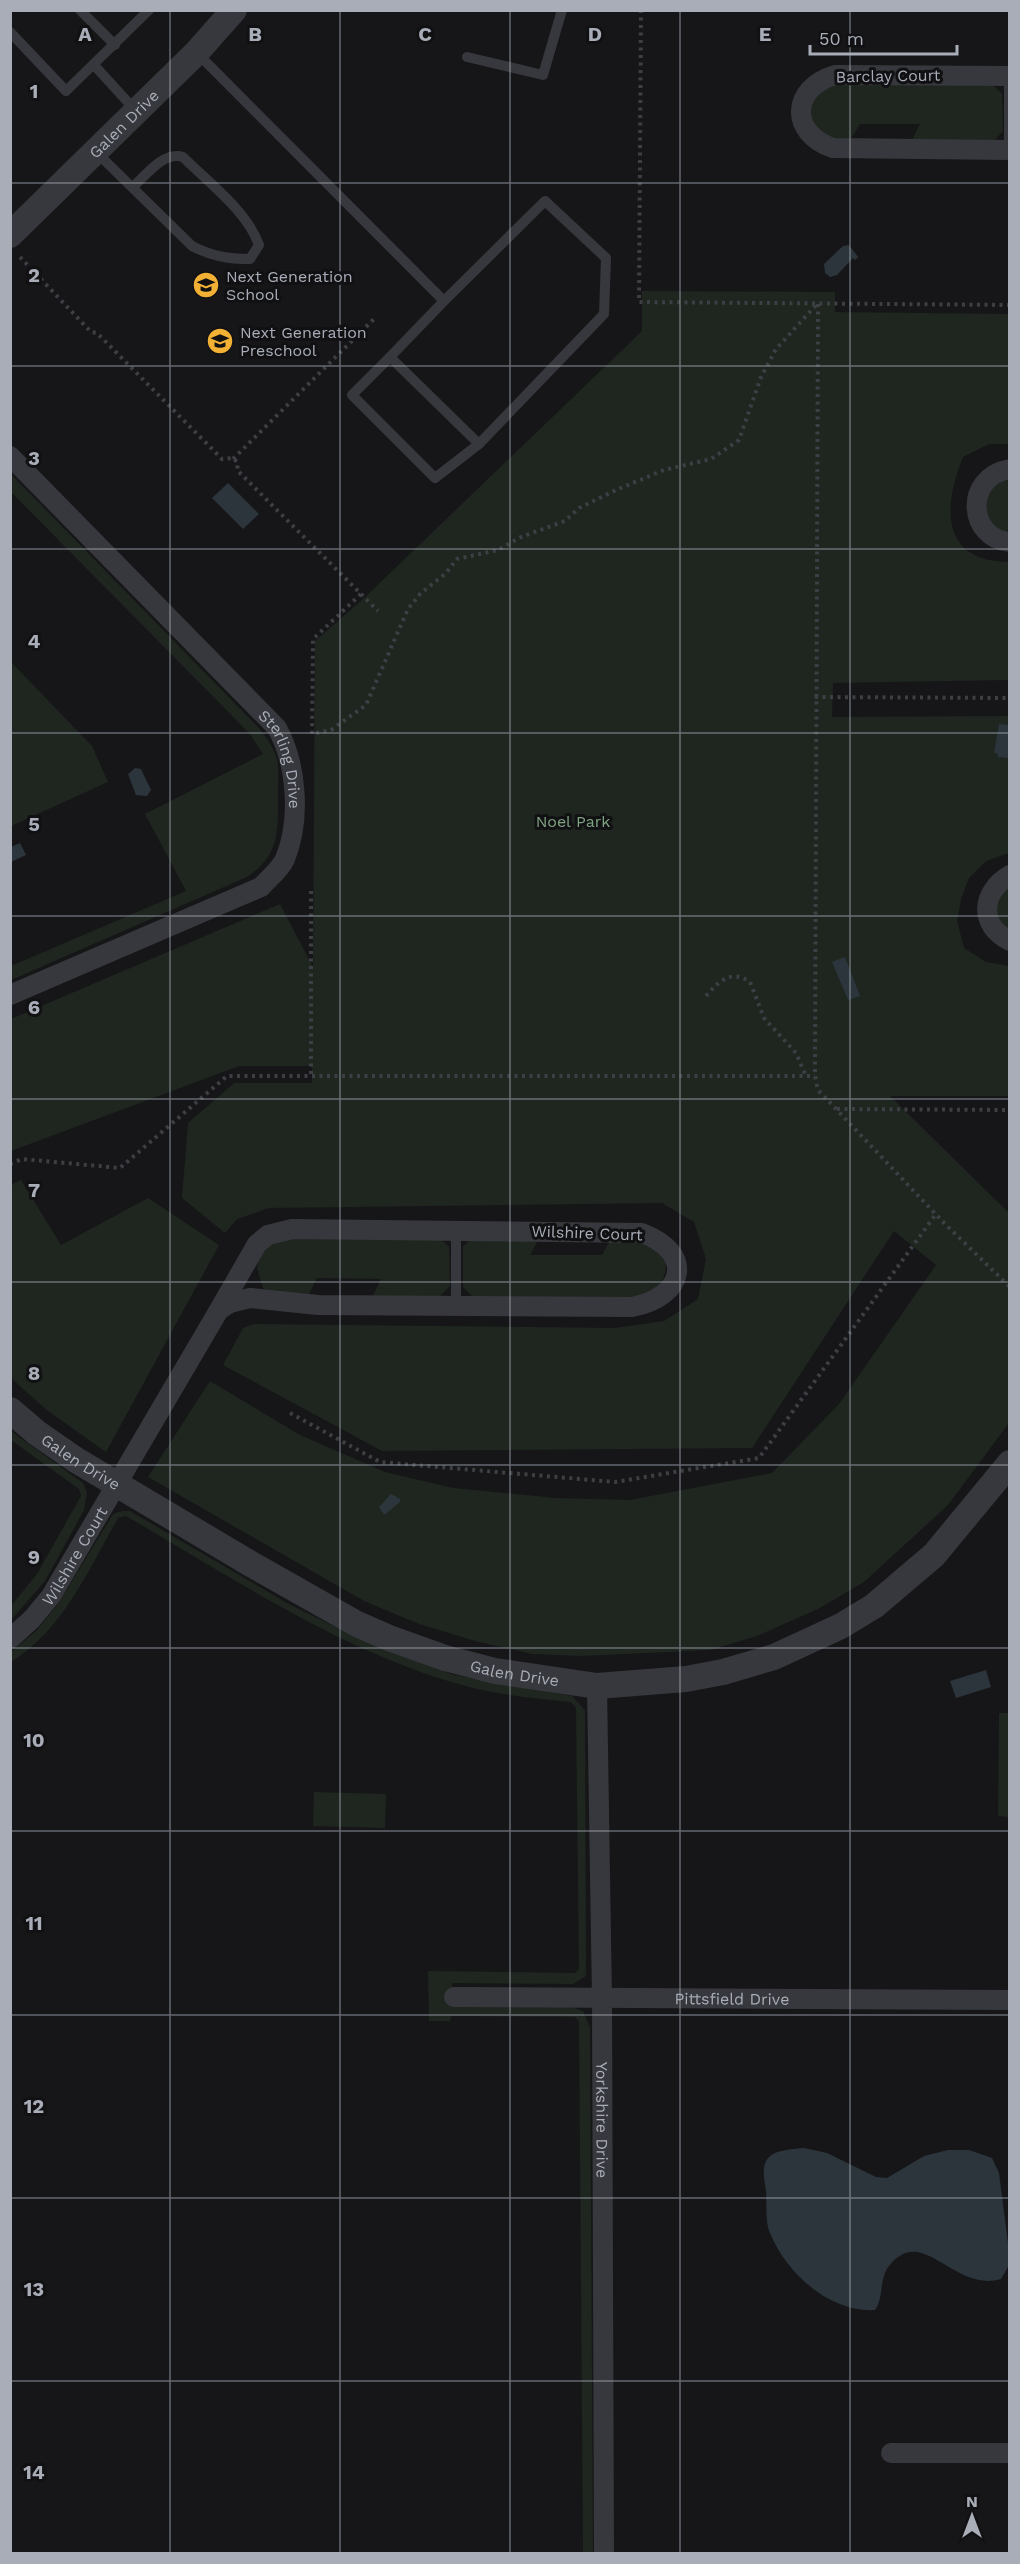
<svg xmlns="http://www.w3.org/2000/svg" width="1020" height="2564" viewBox="0 0 1020 2564" font-family="'Work Sans',sans-serif">
	<style>
		.green { fill: #1e261f }
		.water { fill: #2c353c }
		.lines { fill: none; stroke-linecap: round; stroke-linejoin: round }
		.path { stroke: #3d3f44; stroke-width: 4; stroke-dasharray: 3 4.5; stroke-linecap: butt }
		.service { stroke: #37383d; stroke-width: 10 }
		.minor { stroke: #37383d; stroke-width: 20 }
		.tertiary { stroke: #37383d; stroke-width: 26 }
		.grid { fill: none; stroke: #a8adb8; stroke-width: 1.5; stroke-opacity: 0.55 }
		.labels { text-anchor: middle; dominant-baseline: central; stroke-width: 6; stroke-linejoin: round; paint-order: stroke }
		.street-label { font-size: 16px; fill: #a8adb8; stroke: #111113 }
		.poi-label { font-size: 16px; fill: #a8adb8; stroke: #111113; text-anchor: start }
		.park-label { font-size: 16px; fill: #7fa381; stroke: #111113 }
		.grid-label { font-size: 20px; text-anchor: middle; font-weight: bold; fill: #a8adb8; stroke: #111113; stroke-width: 6; stroke-linejoin: round; paint-order: stroke }
	</style>
	<rect width="100%" height="100%" fill="#161618"/>
	<g class="green">
		<path d="M988 80 1002 94 1003 131 991 144 911 142 920 124H860L849 142 820 135C806 109 806 109 822 84Z"/>
		<path d="M642 291 835 292V312L1009 314V444H989L963 457C943 506 940 562 1009 562V680L833 683 832 717 1010 716 1009 853 986 861 969 878 961 899 957 921 964 948 986 962 1009 966V1096H890L1009 1213V1423L948 1505 864 1582 818 1609 757 1636 710 1650 583 1656 532 1654 475 1641 419 1624 364 1601 148 1477 210 1381 300 1435 385 1472 453 1488 556 1498 630 1500 772 1473 839 1404 936 1265 894 1231 752 1448 382 1451 223 1365 243 1328 254 1324 615 1328 664 1321 698 1299 706 1259 694 1222 662 1203 269 1208 237 1219 225 1233 182 1198 188 1123 234 1083H312V1066H239L11 1151V1019L280 904 313 967 315 641 363 599 642 331Z"/>
		<path d="M1009 473V528L1006 533C985 522 983 509 986 486Z"/>
		<path d="M11 474 258 727C266 737 273 746 277 759 279 769 278 781 278 791 278 828 281 855 247 877L11 980V966L186 891 145 814 263 754 250 734 11 492Z"/>
		<polygon points="11,662 92,746 108,782 11,826"/>
		<polygon points="1009,882 1009,931 997,917 995,904"/>
		<polygon points="21,1180 61,1245 148,1198 219,1245 106,1452 48,1411 11,1378 11,1185"/>
		<polygon points="435,1234 449,1247 450,1286 438,1298 372,1298 381,1279 317,1278 307,1298 270,1294 263,1288 257,1268 259,1255 281,1237"/>
		<path d="M475 1235H541L530 1255H602L613 1235 647 1241 666 1261C666 1289 654 1291 630 1298L475 1299 463 1287V1247Z"/>
		<polygon points="11,1431 83,1483 87,1493 84,1510 45,1581 11,1620 11,1606 37,1574 81,1496 79,1489 11,1440"/>
		<path d="M122 1511H130L287 1603 358 1638 454 1675 572 1696 585 1710 586 1976 573 1984 452 1983V2006L571 2007 583 2011 590 2027 593 2553H583L579 2021 575 2017 451 2016 450 2021H429L428 1971 575 1973 579 1969 576 1708 571 1702C539 1699 508 1696 477 1689 349 1657 238 1581 126 1516L118 1518C89 1569 63 1630 11 1662V1652L36 1631 58 1604 113 1514Z"/>
		<polygon points="999,1713 1009,1713 1009,1817 998,1816"/>
		<polygon points="314,1792 386,1794 385,1828 313,1826"/>
	</g>
	<g class="water">
		<polygon points="849,245 858,257 855,260 853,258 837,275 830,277 825,273 824,264 843,246"/>
		<polygon points="228,483 259,514 243,529 212,498"/>
		<polygon points="999,724 1009,725 1008,758 998,757 997,753 994,753"/>
		<polygon points="135,768 141,769 151,790 147,796 136,795 128,774"/>
		<polygon points="20,843 26,855 11,862 11,847"/>
		<polygon points="845,957 860,996 848,1000 832,962"/>
		<polygon points="391,1494 400,1499 400,1502 384,1515 379,1507"/>
		<polygon points="986,1670 991,1687 956,1698 950,1681"/>
		<path d="M804 2148 827 2153 876 2177 887 2178 924 2156 948 2150H969L992 2158 999 2173 1009 2251V2265L1001 2279C953 2293 923 2223 889 2266 879 2278 884 2298 875 2310 830 2313 786 2273 770 2233 765 2222 767 2204 766 2192 765 2181 760 2166 769 2157 778 2149 794 2149 804 2148Z"/>
	</g>
	<g class="lines">
		<g class="path">
			<polyline points="641,10 639,302 1010,305"/>
			<polyline points="20,257 91,332 97,333 222,459 233,458 238,463 237,470 361,594 313,639 312,734 331,730 366,705 408,609 420,594 446,573 457,559 498,550 521,537 565,521 579,508 616,490 664,470 711,459 739,440 761,377 776,349 818,303"/>
			<polyline points="818,304 815,1076 818,1090 945,1224 1010,1287"/>
			<polyline points="233,459 375,318"/>
			<polyline points="361,594 378,611"/>
			<polyline points="815,697 1010,698"/>
			<path d="M706 996C719 981 731 969 750 982L764 1018 796 1053 806 1076"/>
			<polyline points="311,1074 311,887"/>
			<polyline points="837,1109 1010,1110"/>
			<polyline points="10,1164 22,1159 120,1168 227,1076 815,1076"/>
			<polyline points="290,1413 380,1462 615,1482 759,1458 936,1214"/>
		</g>
		<g class="service">
			<polyline points="80,10 115,45"/>
			<polyline points="10,32 66,91 149,10"/>
			<polyline points="197,53 444,301 390,357 479,444 604,314 606,258 545,201 444,301"/>
			<polyline points="467,57 543,75 562,10"/>
			<polyline points="94,65 136,111"/>
			<polyline points="1009,76 1009,150"/>
			<path d="M96 152 192 246C211 256 228 259 250 259L259 245C247 211 209 183 183 157 164 151 147 174 133 187"/>
			<polyline points="390,357 352,395 435,478 479,444"/>
			<polyline points="456,1230 456,1306"/>
		</g>
		<g class="minor">
			<path d="M1010 76 835 75C791 88 789 133 833 148L1010 150"/>
			<path id="s1" d="M10 456 277 728C297 764 301 820 285 859 280 870 269 878 261 887L10 995"/>
			<path d="M1010 469C963 477 968 539 1010 542"/>
			<path d="M1010 875C981 892 978 925 1010 941"/>
			<path d="M292 1229 642 1233C695 1253 685 1297 632 1307L318 1305 250 1298 230 1303 219 1310 257 1244 268 1235Z"/>
			<path id="s2" d="M10 1639 32 1619 51 1596 219 1310"/>
			<path id="s3" d="M597 1686 602 1999 604 2554"/>
			<path id="s4" d="M454 1997 1010 2000"/>
			<polyline points="891,2453 1010,2453"/>
		</g>
		<g class="tertiary">
			<path id="s5" d="M10 235 196 53 234 10"/>
			<path id="s6" d="M10 1410 37 1433 76 1460 251 1564 357 1624 389 1638 445 1658 495 1671 597 1686 686 1679 723 1672 774 1657 841 1626 874 1606 934 1555 1010 1463"/>
		</g>
	</g>
	<path class="grid" d="M170 10V2554M340 10V2554M510 10V2554M680 10V2554M850 10V2554M10 183H1010M10 366H1010M10 549H1010M10 733H1010M10 916H1010M10 1099H1010M10 1282H1010M10 1465H1010M10 1648H1010M10 1831H1010M10 2015H1010M10 2198H1010M10 2381H1010"/>
	<defs>
		<symbol id="school-disc" viewBox="-11 -11 22 22"><circle r="9.5" fill="#f2b134" stroke="#111113"/><path d="M0-5L7-2L0 1L-7-2ZM-4 1L0 2.5L4 1V4Q0 6-4 4Z" fill="#111"/></symbol>
	</defs>
	<g fill-rule="evenodd">
		<use href="#school-disc" x="191" y="270" width="30" height="30"/>
		<use href="#school-disc" x="205" y="326" width="30" height="30"/>
	</g>
	<g class="labels">
		<g class="street-label">
			<text transform="translate(888 76) rotate(-1)">Barclay Court</text>
			<text stroke="none"><textPath href="#s5" startOffset="159">Galen Drive</textPath></text>
			<text stroke="none"><textPath href="#s1" startOffset="412">Sterling Drive</textPath></text>
			<text transform="translate(587 1233) rotate(2)">Wilshire Court</text>
			<text stroke="none"><textPath href="#s6" startOffset="88">Galen Drive</textPath></text>
			<text stroke="none"><textPath href="#s2" startOffset="106">Wilshire Court</textPath></text>
			<text stroke="none"><textPath href="#s6" startOffset="574">Galen Drive</textPath></text>
			<text stroke="none"><textPath href="#s4" startOffset="278">Pittsfield Drive</textPath></text>
			<text stroke="none"><textPath href="#s3" startOffset="434">Yorkshire Drive</textPath></text>
		</g>
		<g class="poi-label">
			<text x="226" y="276">Next Generation<tspan x="226" dy="18">School</tspan></text>
			<text x="240" y="332">Next Generation<tspan x="240" dy="18">Preschool</tspan></text>
		</g>
		<g class="park-label">
			<text x="573" y="821">Noel Park</text>
		</g>
	</g>
	<g class="grid-label">
		<text x="85" y="41">A</text>
		<text x="255" y="41">B</text>
		<text x="425" y="41">C</text>
		<text x="595" y="41">D</text>
		<text x="765" y="41">E</text>
		<text x="34" y="98">1</text>
		<text x="34" y="282">2</text>
		<text x="34" y="465">3</text>
		<text x="34" y="648">4</text>
		<text x="34" y="831">5</text>
		<text x="34" y="1014">6</text>
		<text x="34" y="1197">7</text>
		<text x="34" y="1380">8</text>
		<text x="34" y="1564">9</text>
		<text x="34" y="1747">10</text>
		<text x="34" y="1930">11</text>
		<text x="34" y="2113">12</text>
		<text x="34" y="2296">13</text>
		<text x="34" y="2479">14</text>
	</g>
	<rect width="1020" height="2564" fill="none" stroke="#a8adb8" stroke-width="24"/>
	<g transform="translate(972 2516)" stroke="#111113" stroke-width="4.5" paint-order="stroke">
	<path d="M0-4.5L10 22L0 15L-10 22Z" fill="#a8adb8"/>
	<text y="-9" font-size="16" font-weight="bold" text-anchor="middle" fill="#a8adb8">N</text>
	</g>
	<path d="M810 45v9h147v-9" fill="none" stroke="#a8adb8" stroke-width="3"/>
	<text x="819" y="45" font-size="18" fill="#a8adb8" stroke="#111113" stroke-width="4.5" paint-order="stroke">50 m</text>
</svg>
